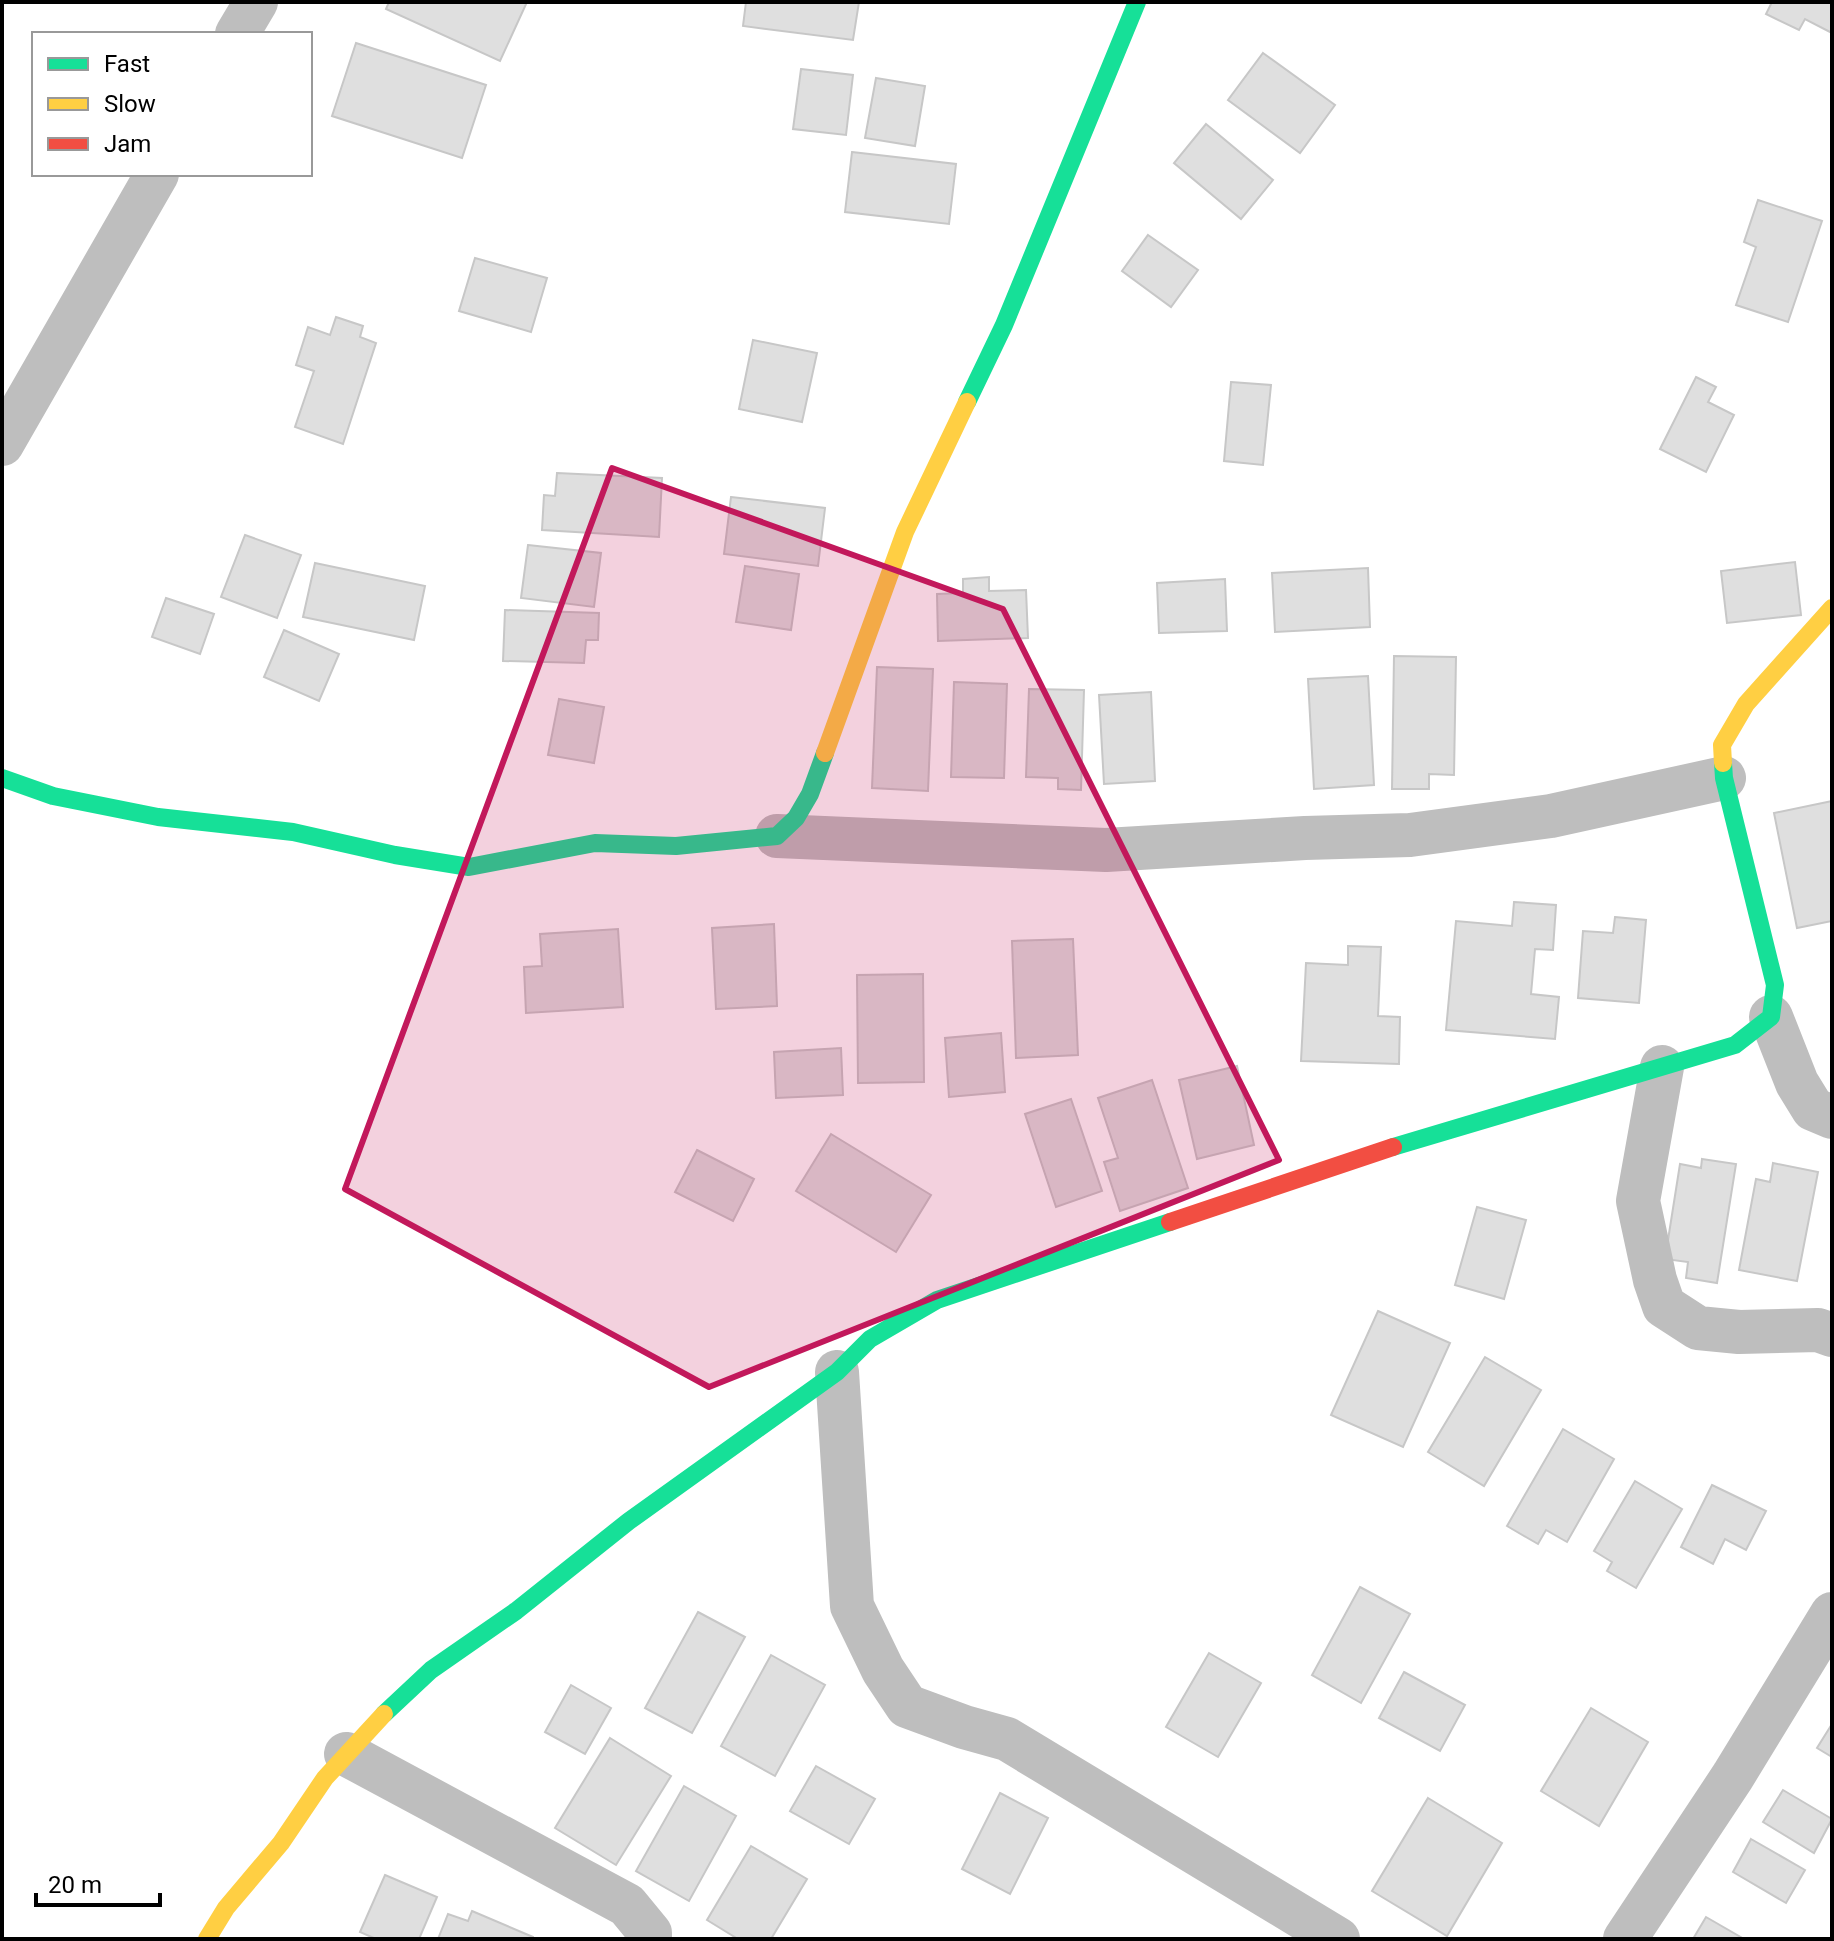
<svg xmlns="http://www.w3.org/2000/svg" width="1834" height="1941" viewBox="0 0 1834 1941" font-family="Roboto,sans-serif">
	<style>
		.building { fill: #dfdfdf; stroke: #c7c7c7; stroke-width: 2 }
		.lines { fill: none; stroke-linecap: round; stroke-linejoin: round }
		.street { stroke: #bebebe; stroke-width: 44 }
		.fast { stroke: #16e098; stroke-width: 18 }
		.slow { stroke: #ffcf43; stroke-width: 18 }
		.jam { stroke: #f24e42; stroke-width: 18 }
		.marked { fill: #c2185b; fill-opacity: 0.2; stroke: #c2185b; stroke-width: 6; stroke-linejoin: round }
	</style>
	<rect width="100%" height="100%" fill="#fff"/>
	<g class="building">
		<polygon points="389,2 527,2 500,61 386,9"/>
		<polygon points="746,2 859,2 853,40 743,26"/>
		<polygon points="1772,2 1832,2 1832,33 1805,19 1799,30 1766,14"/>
		<polygon points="356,43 486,85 462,158 332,116"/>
		<polygon points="1263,53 1335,105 1300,153 1228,100"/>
		<polygon points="801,69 853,75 846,135 793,129"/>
		<polygon points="876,78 925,86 915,146 865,138"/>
		<polygon points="1206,124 1273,180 1241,219 1174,163"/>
		<polygon points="852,152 956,164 949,224 845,212"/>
		<polygon points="1758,200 1822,221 1788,322 1736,305 1756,247 1744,242"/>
		<polygon points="1148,235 1198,270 1171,307 1122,271"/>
		<polygon points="475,258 547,278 531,332 459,311"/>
		<polygon points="336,317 363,326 360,337 376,343 343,444 295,427 314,371 296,365 308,327 330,335"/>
		<polygon points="753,340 817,353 802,422 739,409"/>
		<polygon points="1696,377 1716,387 1708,402 1734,415 1706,472 1660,449"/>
		<polygon points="1231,382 1271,385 1263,465 1224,461"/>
		<polygon points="557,473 662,478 659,537 542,530 544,495 555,496"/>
		<polygon points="731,497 825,508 818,566 724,554"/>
		<polygon points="245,535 301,555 277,618 221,597"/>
		<polygon points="528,545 601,553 594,607 521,598"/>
		<polygon points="1795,562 1801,615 1727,623 1721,571"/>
		<polygon points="315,563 425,586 414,640 303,617"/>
		<polygon points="745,566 799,574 791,630 736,622"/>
		<polygon points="1368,568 1370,627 1275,632 1272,573"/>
		<polygon points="989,577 989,591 1026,590 1028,638 938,641 937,594 963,593 963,579"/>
		<polygon points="1225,579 1227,631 1159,633 1157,583"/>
		<polygon points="166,598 214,614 200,654 152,637"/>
		<polygon points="505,610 599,613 598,640 586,640 584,663 503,661"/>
		<polygon points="284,630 339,654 319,701 264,677"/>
		<polygon points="1394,656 1456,657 1454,775 1429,774 1429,789 1392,789"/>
		<polygon points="877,667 933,669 928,791 872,788"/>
		<polygon points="1368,676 1374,785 1314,789 1308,679"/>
		<polygon points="954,682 1007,684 1004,778 951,777"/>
		<polygon points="1029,689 1084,690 1081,790 1058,789 1058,778 1026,777"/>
		<polygon points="1151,692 1155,781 1104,784 1099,695"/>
		<polygon points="559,699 604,707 594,763 548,755"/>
		<polygon points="1832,801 1832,921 1797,928 1774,813"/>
		<polygon points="1514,902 1556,905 1553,950 1535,949 1531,994 1559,997 1555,1039 1446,1030 1456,921 1512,926"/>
		<polygon points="1615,917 1646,920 1639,1003 1578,998 1583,931 1613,933"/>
		<polygon points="774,924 777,1006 716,1009 712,928"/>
		<polygon points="618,929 623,1007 526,1013 524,967 542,966 540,934"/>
		<polygon points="1073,939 1078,1055 1016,1058 1012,941"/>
		<polygon points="1348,946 1381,947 1378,1016 1400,1017 1399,1064 1301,1061 1306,963 1348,965"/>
		<polygon points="923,974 924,1082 858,1083 857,975"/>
		<polygon points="1001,1033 1005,1092 949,1097 945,1038"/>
		<polygon points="841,1048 843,1095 776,1098 774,1052"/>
		<polygon points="1237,1066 1254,1145 1197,1159 1179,1080"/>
		<polygon points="1152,1080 1188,1188 1120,1211 1104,1162 1118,1158 1098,1098"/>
		<polygon points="1071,1099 1102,1191 1056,1207 1025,1114"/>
		<polygon points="831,1134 931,1195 896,1252 796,1191"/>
		<polygon points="697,1150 754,1179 733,1221 675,1192"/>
		<polygon points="1702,1159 1736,1164 1717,1283 1686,1278 1688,1262 1665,1259 1680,1164 1701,1168"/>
		<polygon points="1773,1163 1818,1172 1797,1281 1739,1270 1756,1179 1770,1182"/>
		<polygon points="1477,1207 1526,1220 1504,1299 1455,1285"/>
		<polygon points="1378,1311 1450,1343 1403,1447 1331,1415"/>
		<polygon points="1485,1357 1541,1390 1484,1486 1428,1452"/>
		<polygon points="1563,1429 1614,1459 1567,1542 1546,1530 1538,1544 1507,1526"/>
		<polygon points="1635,1481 1682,1509 1636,1588 1607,1571 1612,1562 1594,1551"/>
		<polygon points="1712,1485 1766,1511 1746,1550 1725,1539 1713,1564 1681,1547"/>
		<polygon points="1360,1587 1410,1614 1361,1703 1312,1675"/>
		<polygon points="698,1612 745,1637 692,1733 645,1708"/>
		<polygon points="1209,1653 1261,1683 1218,1757 1166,1727"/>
		<polygon points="771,1655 825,1685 775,1776 721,1746"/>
		<polygon points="1404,1672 1465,1705 1440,1751 1379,1718"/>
		<polygon points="571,1685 611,1708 585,1754 545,1732"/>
		<polygon points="1591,1708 1648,1742 1599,1826 1541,1791"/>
		<polygon points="1832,1724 1832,1757 1817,1748"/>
		<polygon points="610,1738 671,1776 616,1865 555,1828"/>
		<polygon points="816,1766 875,1799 849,1844 790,1811"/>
		<polygon points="684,1786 736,1816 689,1901 636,1871"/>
		<polygon points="1783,1790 1832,1819 1814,1853 1763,1822"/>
		<polygon points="1000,1793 1048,1818 1010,1894 962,1869"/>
		<polygon points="1428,1798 1502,1843 1447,1936 1372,1891"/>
		<polygon points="1751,1839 1805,1870 1786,1903 1733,1872"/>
		<polygon points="751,1846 807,1879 771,1939 738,1939 707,1920"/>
		<polygon points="385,1875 437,1897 419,1939 376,1939 360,1932"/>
		<polygon points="472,1911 533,1937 533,1939 438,1939 448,1914 468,1921"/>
		<polygon points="1706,1917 1744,1939 1693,1939"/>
	</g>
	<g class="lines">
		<g class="street">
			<polyline points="237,34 256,2"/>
			<polyline points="2,444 157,174"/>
			<polyline points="777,836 1106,850 1305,838 1410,835 1551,816 1724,778"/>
			<polyline points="1771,1017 1797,1083 1813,1109 1832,1117"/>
			<polyline points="1662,1067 1638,1201 1655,1280 1664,1306 1698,1328 1739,1332 1818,1330 1832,1335"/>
			<polyline points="837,1372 852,1606 883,1670 907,1706 964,1727 1007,1739 1338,1939"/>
			<polyline points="346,1754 627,1905 650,1933 650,1939"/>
			<polyline points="1625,1939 1733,1776 1832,1614"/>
		</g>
		<g class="fast">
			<polyline points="967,402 1004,325 1137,2"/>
			<polyline points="2,778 53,796 158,817 293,832 395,855 469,867 595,843 676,846 777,836 796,818 810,794 825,753"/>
			<polyline points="1393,1147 1735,1045 1771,1017 1775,985 1724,778 1723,763"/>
			<polyline points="384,1714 431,1670 516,1611 629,1521 837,1372 870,1339 937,1300 1170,1222"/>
		</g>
		<g class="slow">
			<polyline points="825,753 905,532 967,402"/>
			<polyline points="1723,763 1722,745 1746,704 1832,608"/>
			<polyline points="207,1939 226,1908 281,1843 325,1778 384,1714"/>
		</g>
		<polyline class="jam" points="1170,1222 1393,1147"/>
	</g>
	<path class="marked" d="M612 468 1003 609 1279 1160 709 1387 345 1189Z"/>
	<rect width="1834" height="1941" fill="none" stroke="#000000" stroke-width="8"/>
	<rect x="32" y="32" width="280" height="144" fill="#ffffff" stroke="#999999" stroke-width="2"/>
	<rect x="48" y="58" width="40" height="12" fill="#16e098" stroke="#999999" stroke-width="2"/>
	<text x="104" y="72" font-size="24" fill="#000000">Fast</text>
	<rect x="48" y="98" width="40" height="12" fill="#ffcf43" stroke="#999999" stroke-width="2"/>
	<text x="104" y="112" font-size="24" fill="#000000">Slow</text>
	<rect x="48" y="138" width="40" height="12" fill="#f24e42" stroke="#999999" stroke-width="2"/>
	<text x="104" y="152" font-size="24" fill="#000000">Jam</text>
	<path d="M36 1893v12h124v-12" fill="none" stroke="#000000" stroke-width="4"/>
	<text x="48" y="1893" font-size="24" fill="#000000" stroke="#ffffff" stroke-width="6" paint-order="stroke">20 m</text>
</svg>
